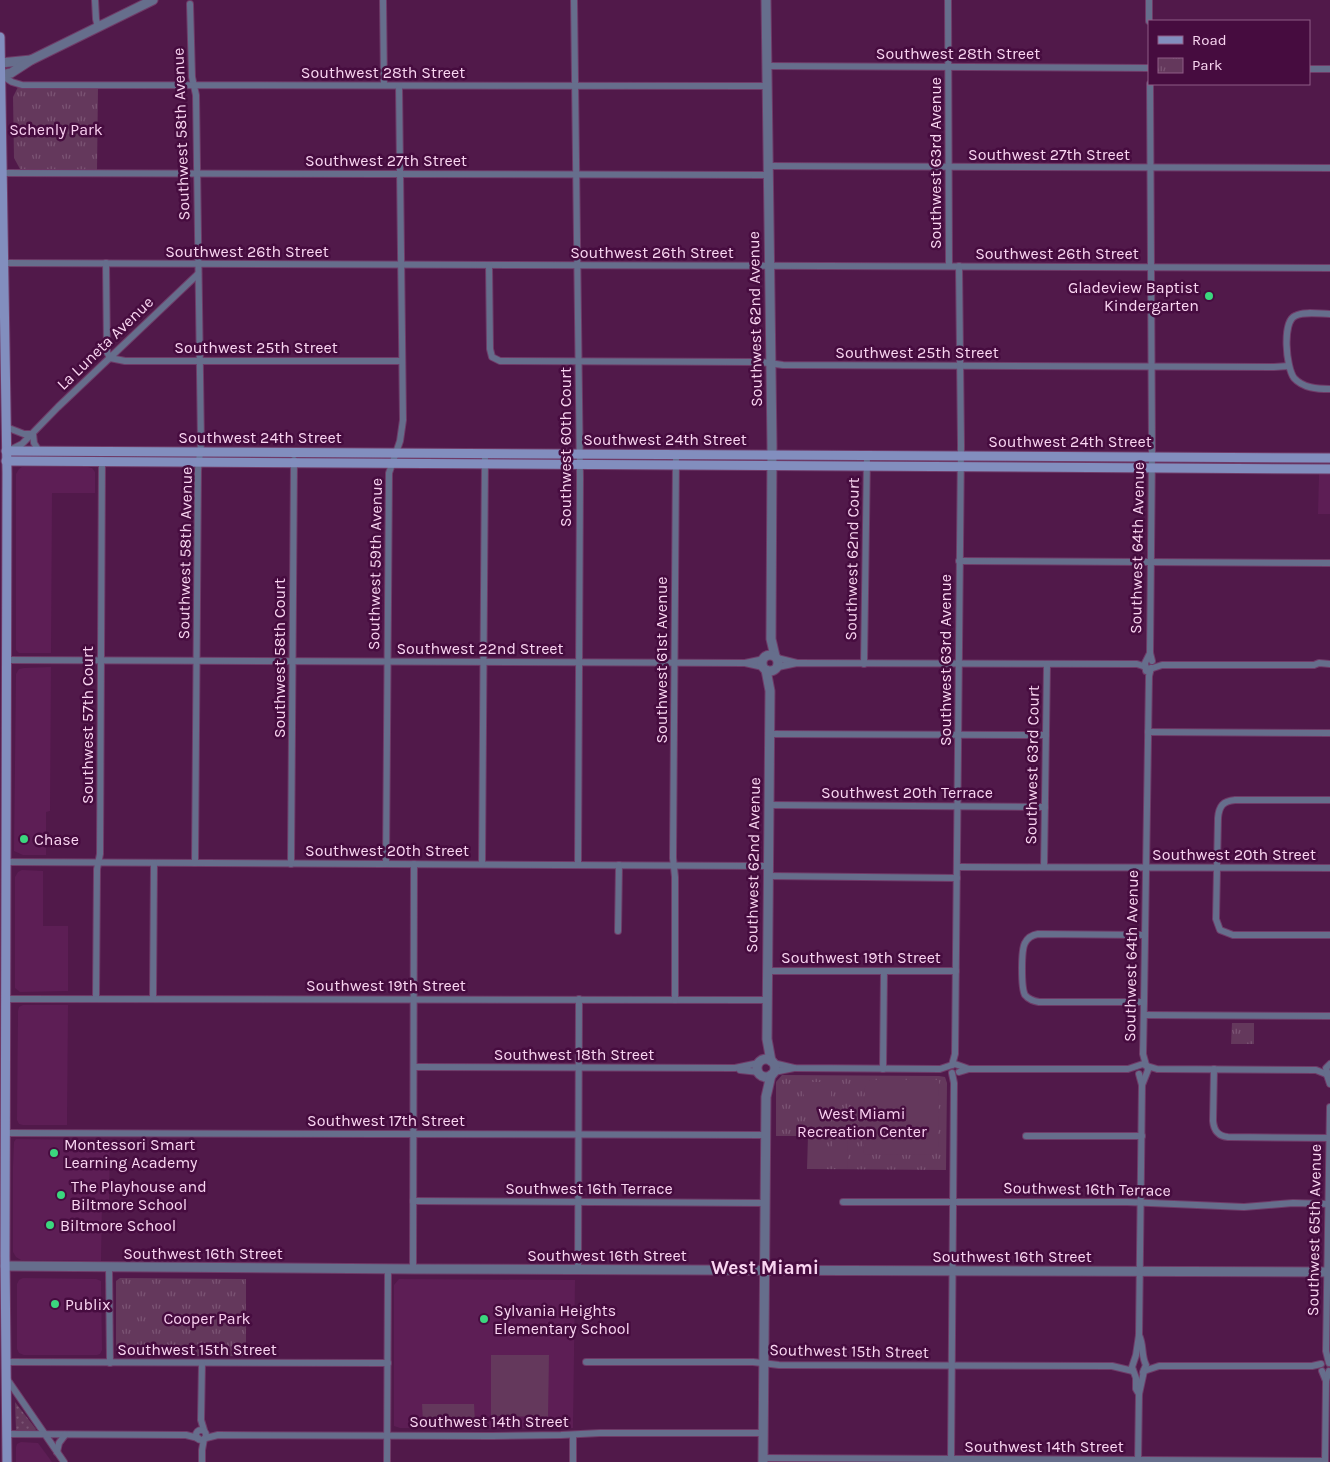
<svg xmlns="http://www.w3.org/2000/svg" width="1330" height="1462" viewBox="0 0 1330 1462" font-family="Karla,sans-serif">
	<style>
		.built { fill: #5d1e55 }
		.grass { fill: url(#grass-dots) }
		.park { fill: url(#park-tufts) }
		.garden { fill: #64385c }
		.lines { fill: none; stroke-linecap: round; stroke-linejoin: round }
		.minor-casing { stroke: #6f3b68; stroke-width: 8 }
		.tertiary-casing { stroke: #6f3b68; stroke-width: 11 }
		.secondary-casing { stroke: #6f3b68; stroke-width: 11 }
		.minor { stroke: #666e8c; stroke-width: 6 }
		.tertiary { stroke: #666e8c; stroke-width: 9 }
		.secondary { stroke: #828ebe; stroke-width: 9 }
		.poi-dot { fill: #3bd77e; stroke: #460c3f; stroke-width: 2 }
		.labels { text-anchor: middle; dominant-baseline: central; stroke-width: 5; stroke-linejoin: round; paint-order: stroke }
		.street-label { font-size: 16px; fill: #f9d5f1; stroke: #460c3f }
		.park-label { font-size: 16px; fill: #f9cff0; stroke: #460c3f }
		.poi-label { font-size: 16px; fill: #f9d5f1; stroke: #460c3f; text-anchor: start }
		.quarter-label { font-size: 19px; font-weight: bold; fill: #f9d5f1; stroke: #460c3f }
	</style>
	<defs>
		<pattern id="grass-dots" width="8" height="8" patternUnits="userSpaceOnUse" patternTransform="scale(1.25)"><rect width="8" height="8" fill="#64385c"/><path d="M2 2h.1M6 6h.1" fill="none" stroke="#7b5474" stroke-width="1.8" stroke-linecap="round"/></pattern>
		<pattern id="park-tufts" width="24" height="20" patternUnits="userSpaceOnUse" patternTransform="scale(1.25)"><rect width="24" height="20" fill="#64385c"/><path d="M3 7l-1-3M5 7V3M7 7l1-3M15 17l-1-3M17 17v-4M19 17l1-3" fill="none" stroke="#7b5474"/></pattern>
	</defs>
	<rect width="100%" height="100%" fill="#51194a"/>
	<g class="built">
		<polygon points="22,467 88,467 92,468 95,472 95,493 52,493 51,653 19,653 16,650 16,474 19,469"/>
		<polygon points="1319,474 1330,474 1330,514 1318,514"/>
		<polygon points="51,667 50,811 46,812 46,855 23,855 14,851 16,674 19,669 24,668"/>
		<polygon points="22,870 43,871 43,926 68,926 68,991 20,992 15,988 15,877 18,872"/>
		<polygon points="23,1005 68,1005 67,1125 23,1125 19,1124 17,1120 18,1011 19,1007"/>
		<polygon points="16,1139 110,1140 109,1201 102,1202 101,1261 21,1260 16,1257 13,1252 13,1166 14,1142"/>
		<polygon points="23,1278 96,1279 101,1281 102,1350 100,1354 97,1355 24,1355 19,1353 17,1349 17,1284 19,1280"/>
		<polygon points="399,1279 575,1280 573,1428 400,1428 394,1426 394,1285"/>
		<polygon points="21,1442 38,1443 52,1462 16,1462 16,1447 17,1444"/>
	</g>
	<polygon class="grass" points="15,1402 36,1429 35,1431 16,1430"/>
	<g class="park">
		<polygon points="18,87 98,88 97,170 20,169 14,158 13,97"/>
		<polygon points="1232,1023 1254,1023 1254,1044 1231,1044"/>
		<polygon points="782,1075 939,1076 945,1077 947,1083 946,1170 807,1169 808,1136 776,1136 776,1082"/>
		<polygon points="120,1278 246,1279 246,1356 121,1356 116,1351 116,1281"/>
	</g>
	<g class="garden">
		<polygon points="870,1080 939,1080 938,1149 931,1155 863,1154 865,1087"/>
		<rect x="804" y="1082" width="27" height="34"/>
		<rect x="810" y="1136" width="15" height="32"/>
		<polygon points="832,1136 848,1136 847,1168 832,1168"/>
		<polygon points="491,1355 549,1355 548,1417 491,1416"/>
		<polygon points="422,1404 474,1404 475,1422 423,1423"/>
	</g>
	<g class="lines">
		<defs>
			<g id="minor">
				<polyline points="95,0 96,19 98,27"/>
				<polyline points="383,0 384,85"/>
				<polyline points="574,0 580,478 578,865"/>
				<polyline points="948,0 949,266"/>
				<polyline points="1149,0 1149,21"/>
				<polyline points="190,4 192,77 196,95 201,444 198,470 195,863"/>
				<polyline points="767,66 1149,68"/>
				<polyline points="1309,69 1330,69"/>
				<polyline points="1,75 12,82 22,85 767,86"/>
				<polyline points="1150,84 1152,450 1150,653 1152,661"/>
				<polyline points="768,166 1330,168"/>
				<polyline points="2,173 769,175"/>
				<polyline points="4,263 1330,268"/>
				<polyline points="106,263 107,352 110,358 125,361 402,361"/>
				<polyline points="489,265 490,349 492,357 500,361 761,362 783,365 1274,367 1289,366"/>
				<path d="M1330 314C1320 314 1304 311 1295 316 1282 322 1286 367 1294 378 1303 388 1317 389 1330 389"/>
				<polyline points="6,427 24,434 33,434"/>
				<polyline points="33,434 34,443 39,451"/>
				<polyline points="10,450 22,444 58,407 198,274"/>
				<polyline points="959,561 1330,563"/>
				<polyline points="777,658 797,663"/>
				<polyline points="6,660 745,663 763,667"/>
				<polyline points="745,663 764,659"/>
				<polyline points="864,664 867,455"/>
				<polyline points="778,667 797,663 1137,664 1146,667"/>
				<polyline points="1150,669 1162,665 1314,665 1319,663 1330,664"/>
				<polyline points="1146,671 1145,663 1150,653"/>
				<polyline points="1148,732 1330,733"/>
				<polyline points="769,734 1046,735"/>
				<path d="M1330 800H1235C1223 801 1219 806 1218 818L1216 919 1220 930 1233 935H1330"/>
				<polyline points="769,805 1045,807"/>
				<polyline points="6,862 768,866"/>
				<polyline points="291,864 294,460"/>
				<polyline points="386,864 389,473 400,441 403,420 399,86"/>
				<polyline points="482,864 485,453"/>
				<polyline points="957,867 1330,868"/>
				<polyline points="1044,867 1047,664"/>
				<polyline points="768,876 957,878"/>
				<polyline points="618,931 619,865"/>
				<polyline points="767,971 956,971"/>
				<polyline points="96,998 97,869 100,854 102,460"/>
				<polyline points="153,998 154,863"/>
				<polyline points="6,999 767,1000"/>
				<polyline points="675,1000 675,877 673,858 676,454"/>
				<path d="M1144 1002H1039C1034 1001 1029 1000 1025 995 1021 988 1021 950 1025 943 1028 937 1032 935 1038 934L1145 935"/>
				<polyline points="1144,1015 1330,1016"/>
				<polyline points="773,1063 794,1068 940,1069 955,1064 969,1069"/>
				<polyline points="952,1065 955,1054 961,445 959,266"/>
				<polyline points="1146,1065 1143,1054 1144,1002 1149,676 1151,668"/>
				<polyline points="1147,1066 1157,1069 1316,1070 1326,1074"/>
				<polyline points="414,1067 735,1068 759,1063"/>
				<polyline points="883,1069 884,971"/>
				<path d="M1214 1069 1213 1121C1214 1131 1218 1136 1228 1137L1330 1138"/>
				<polyline points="740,1070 759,1072"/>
				<polyline points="774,1072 794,1068"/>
				<polyline points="959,1072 969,1069 1128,1069 1143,1064 1147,1066 1148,1070 1142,1085"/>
				<polyline points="1327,1075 1330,1084"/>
				<polyline points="1328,1075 1326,1068 1330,1064"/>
				<polyline points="6,1133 766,1135"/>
				<polyline points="1026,1136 1142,1136"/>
				<polyline points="413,1201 765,1203"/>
				<polyline points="843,1202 1127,1202 1244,1207 1293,1203 1330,1204"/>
				<polyline points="109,1267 110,1363"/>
				<polyline points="413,1269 414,864"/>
				<polyline points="578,1270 579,999"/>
				<path d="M1139 1335C1144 1345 1141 1356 1146 1365L1143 1372"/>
				<polyline points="7,1362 388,1363"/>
				<polyline points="586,1362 753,1362 779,1365 1112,1366 1133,1371"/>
				<polyline points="202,1363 201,1420 204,1430"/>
				<polyline points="1329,1363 1326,1351 1330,1107"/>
				<polyline points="1144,1371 1159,1366 1312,1366 1321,1364"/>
				<polyline points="1322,1371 1326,1381"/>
				<polyline points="7,1379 64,1462"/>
				<polyline points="1139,1394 1136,1389 1136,1378 1132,1367 1136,1355 1139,1335 1142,1085 1139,1074"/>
				<circle cx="201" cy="1435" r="5"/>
				<polyline points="7,1434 186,1435 198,1438"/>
				<polyline points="206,1438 218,1435 492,1436 561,1435 600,1433 763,1433"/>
				<polyline points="57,1452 59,1443 65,1435"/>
				<polyline points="763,1458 1325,1461"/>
				<polyline points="202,1462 202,1450 204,1439"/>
				<polyline points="387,1462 388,1269"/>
				<polyline points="573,1462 573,1435"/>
				<polyline points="951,1462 954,1083 952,1073"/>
				<polyline points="1138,1462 1139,1394 1144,1371"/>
				<polyline points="1325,1462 1326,1381 1329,1371"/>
			</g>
			<g id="tertiary">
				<polyline points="766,0 772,446 771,639 775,656"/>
				<polyline points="0,63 31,60"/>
				<polyline points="0,75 11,73 31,60 153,0"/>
				<circle cx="770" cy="663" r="8"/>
				<polyline points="766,670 770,691 767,1039 771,1061"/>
				<circle cx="766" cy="1068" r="9"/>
				<polyline points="5,1266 413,1269 1330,1272"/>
				<polyline points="763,1462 766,1097 771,1075"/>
			</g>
			<g id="secondary">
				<polyline points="0,37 7,473 5,1257 7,1462"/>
				<polyline points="6,451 1330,458"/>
				<polyline points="6,461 1330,469"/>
			</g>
		</defs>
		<use href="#minor" class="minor-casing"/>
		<use href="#tertiary" class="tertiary-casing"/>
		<use href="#secondary" class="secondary-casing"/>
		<use href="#minor" class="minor"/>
		<use href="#tertiary" class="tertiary"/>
		<use href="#secondary" class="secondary"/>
	</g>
	<g class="poi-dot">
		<circle cx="1209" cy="296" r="5"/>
		<circle cx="24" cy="839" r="5"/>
		<circle cx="54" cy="1153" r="5"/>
		<circle cx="61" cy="1195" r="5"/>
		<circle cx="50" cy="1225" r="5"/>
		<circle cx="55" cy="1304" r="5"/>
		<circle cx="484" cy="1319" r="5"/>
	</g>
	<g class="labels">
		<g class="street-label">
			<text x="958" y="53">Southwest 28th Street</text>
			<text x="383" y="72">Southwest 28th Street</text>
			<text transform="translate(181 134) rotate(-92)">Southwest 58th Avenue</text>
			<text x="1049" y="154">Southwest 27th Street</text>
			<text x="386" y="160">Southwest 27th Street</text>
			<text transform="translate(935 163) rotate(-90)">Southwest 63rd Avenue</text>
			<text x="247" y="251">Southwest 26th Street</text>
			<text x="652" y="252">Southwest 26th Street</text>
			<text x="1057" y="253">Southwest 26th Street</text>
			<text transform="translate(755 319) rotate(-91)">Southwest 62nd Avenue</text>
			<text transform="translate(105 343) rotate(-44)">La Luneta Avenue</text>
			<text x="256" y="347">Southwest 25th Street</text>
			<text x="917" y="352">Southwest 25th Street</text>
			<text x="260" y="437">Southwest 24th Street</text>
			<text x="665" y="439">Southwest 24th Street</text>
			<text x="1070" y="441">Southwest 24th Street</text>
			<text transform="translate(565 447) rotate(-90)">Southwest 60th Court</text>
			<text transform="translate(1137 548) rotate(-89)">Southwest 64th Avenue</text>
			<text transform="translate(185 553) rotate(-89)">Southwest 58th Avenue</text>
			<text transform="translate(852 559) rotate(-89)">Southwest 62nd Court</text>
			<text transform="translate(375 564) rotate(-89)">Southwest 59th Avenue</text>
			<text x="480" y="648">Southwest 22nd Street</text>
			<text transform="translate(279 658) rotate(-90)">Southwest 58th Court</text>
			<text transform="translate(661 660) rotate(-90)">Southwest 61st Avenue</text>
			<text transform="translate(945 660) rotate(-90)">Southwest 63rd Avenue</text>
			<text transform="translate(87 725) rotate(-90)">Southwest 57th Court</text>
			<text transform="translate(1032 765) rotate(-89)">Southwest 63rd Court</text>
			<text x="907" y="792">Southwest 20th Terrace</text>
			<text x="387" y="850">Southwest 20th Street</text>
			<text x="1234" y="854">Southwest 20th Street</text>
			<text transform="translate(753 865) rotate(-89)">Southwest 62nd Avenue</text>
			<text transform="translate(1131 956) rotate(-89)">Southwest 64th Avenue</text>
			<text x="861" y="957">Southwest 19th Street</text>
			<text x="386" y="985">Southwest 19th Street</text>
			<text x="574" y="1054">Southwest 18th Street</text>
			<text x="386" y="1120">Southwest 17th Street</text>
			<text x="589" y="1188">Southwest 16th Terrace</text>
			<text transform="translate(1087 1189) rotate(1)">Southwest 16th Terrace</text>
			<text transform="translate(1314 1230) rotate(-89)">Southwest 65th Avenue</text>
			<text x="203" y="1253">Southwest 16th Street</text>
			<text x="607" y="1255">Southwest 16th Street</text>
			<text x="1012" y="1256">Southwest 16th Street</text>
			<text x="197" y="1349">Southwest 15th Street</text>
			<text transform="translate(849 1351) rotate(1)">Southwest 15th Street</text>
			<text x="489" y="1421">Southwest 14th Street</text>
			<text x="1044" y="1446">Southwest 14th Street</text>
		</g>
		<g class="park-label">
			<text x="56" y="129">Schenly Park</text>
			<text x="862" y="1113">West Miami<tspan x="862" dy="18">Recreation Center</tspan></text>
			<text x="207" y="1318">Cooper Park</text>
		</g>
		<g class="poi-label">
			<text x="1199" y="287" text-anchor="end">Gladeview Baptist<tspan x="1199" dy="18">Kindergarten</tspan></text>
			<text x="34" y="839">Chase</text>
			<text x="64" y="1144">Montessori Smart<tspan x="64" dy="18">Learning Academy</tspan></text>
			<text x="71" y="1186">The Playhouse and<tspan x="71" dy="18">Biltmore School</tspan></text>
			<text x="60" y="1225">Biltmore School</text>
			<text x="65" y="1304">Publix</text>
			<text x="494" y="1310">Sylvania Heights<tspan x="494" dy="18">Elementary School</tspan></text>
		</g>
		<g class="quarter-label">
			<text x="765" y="1268">West Miami</text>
		</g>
	</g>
	<rect x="1148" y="20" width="162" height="65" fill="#460c3f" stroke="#8e5c86"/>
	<rect x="1158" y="36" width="25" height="8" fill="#828ebe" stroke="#8e5c86"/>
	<text x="1192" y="45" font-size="15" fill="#f9d5f1">Road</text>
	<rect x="1158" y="58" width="25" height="15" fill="url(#park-tufts)" stroke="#8e5c86"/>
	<text x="1192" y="70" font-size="15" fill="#f9d5f1">Park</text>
</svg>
